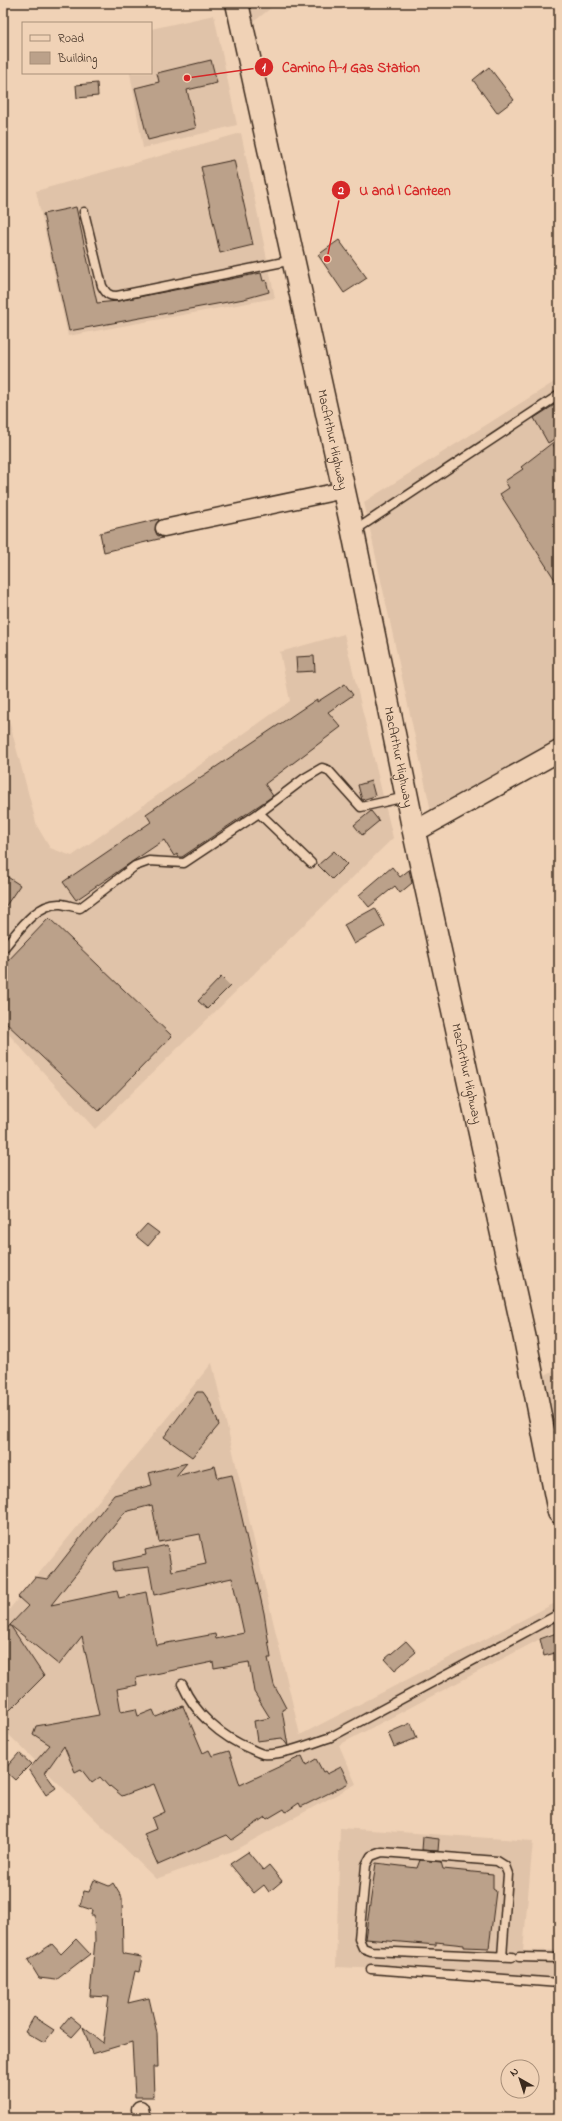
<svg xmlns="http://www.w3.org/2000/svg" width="562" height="2121" viewBox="0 0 562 2121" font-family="'Indie Flower',sans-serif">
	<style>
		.built { fill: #e0c3a9 }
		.building { fill: #bba18a; stroke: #3b2a1e; fill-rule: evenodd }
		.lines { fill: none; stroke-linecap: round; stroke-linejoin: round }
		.service-casing { stroke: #3b2a1e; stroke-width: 11 }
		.minor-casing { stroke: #3b2a1e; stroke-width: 19 }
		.tertiary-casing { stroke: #3b2a1e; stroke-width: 23 }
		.trunk-casing { stroke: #3b2a1e; stroke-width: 25 }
		.service { stroke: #f0d2b6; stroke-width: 8 }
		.minor { stroke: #f0d2b6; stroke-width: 16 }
		.tertiary { stroke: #f0d2b6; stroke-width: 20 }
		.trunk { stroke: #f0d2b6; stroke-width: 22 }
		.labels { text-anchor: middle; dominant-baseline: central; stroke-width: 3; stroke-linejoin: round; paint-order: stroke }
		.street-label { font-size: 13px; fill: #3b2a1e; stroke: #f0d2b6 }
		.leader { fill: none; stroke: #d62828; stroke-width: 1.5 }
		.callout-dot { fill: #d62828; stroke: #f0d2b6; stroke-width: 1.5 }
		.mark-label { font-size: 12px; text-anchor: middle; font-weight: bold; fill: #fff }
		.callout-label { font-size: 14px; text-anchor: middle; font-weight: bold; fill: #d62828; stroke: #f0d2b6; stroke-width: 3; stroke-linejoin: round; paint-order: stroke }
	</style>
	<rect width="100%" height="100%" fill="#f0d2b6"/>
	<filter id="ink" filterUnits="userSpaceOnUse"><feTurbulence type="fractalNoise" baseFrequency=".025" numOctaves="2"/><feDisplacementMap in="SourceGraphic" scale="8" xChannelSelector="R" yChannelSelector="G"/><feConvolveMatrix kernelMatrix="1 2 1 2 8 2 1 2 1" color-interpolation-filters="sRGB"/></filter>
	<g filter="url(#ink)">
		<g class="built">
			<polygon points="246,3 277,3 251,24"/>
			<polygon points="214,15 237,125 143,148 130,73 151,73 151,29"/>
			<polygon points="241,133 275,298 68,336 36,191"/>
			<polygon points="559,379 559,738 431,811 364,502"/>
			<polygon points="344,634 393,838 95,1129 3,1028 3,698 37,826 50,848 72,856 290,701 280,652"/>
			<polygon points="212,1363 300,1735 555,1603 559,1612 559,1629 339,1745 356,1784 233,1851 156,1879 3,1729 3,1617"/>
			<polygon points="559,1368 559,1452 543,1376"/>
			<polygon points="340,1828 533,1841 523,1951 559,1950 559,1977 336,1967"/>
		</g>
		<g class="building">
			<polygon points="211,60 217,83 187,90 196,128 148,140 135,88 159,82 157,73"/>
			<polygon points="489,67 514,100 497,113 473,80"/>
			<polygon points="97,83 98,96 77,98 76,85"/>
			<polygon points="234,160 253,245 220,253 201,167"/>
			<polygon points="76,207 97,303 118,301 261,273 263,281 266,280 269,292 244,299 69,331 43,214"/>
			<polygon points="339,240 367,278 344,293 318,255"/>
			<polygon points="559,402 559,436 548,443 534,418"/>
			<polygon points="552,443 559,453 559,586 500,494 509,488 505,481 523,469 521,467"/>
			<polygon points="159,519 155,530 157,535 163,538 104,552 100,533"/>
			<polygon points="314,656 315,671 297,672 296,657"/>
			<polygon points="345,684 353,695 328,712 341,727 265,784 273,796 182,857 179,857 177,854 174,856 164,840 76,900 63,882 151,822 146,814 317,699 317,702"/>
			<polygon points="371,781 375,796 362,800 358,785"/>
			<polygon points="371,811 379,821 362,835 354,825"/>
			<polygon points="334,851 347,864 332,879 318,865"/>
			<polygon points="392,867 400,877 409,870 412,883 400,893 395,886 369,907 359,895"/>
			<polygon points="3,874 20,885 3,910"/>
			<polygon points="375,908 385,926 354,944 344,925"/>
			<polygon points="49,918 172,1036 99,1111 3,1020 3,966"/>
			<polygon points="221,977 230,986 207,1009 198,1001"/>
			<polygon points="147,1224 159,1233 148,1246 136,1236"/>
			<polygon points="197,1392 203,1392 210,1402 219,1425 192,1457 164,1437"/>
			<path d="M187 1463 176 1476 215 1466 218 1478 232 1475 264 1613 271 1658H268L274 1685 286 1708 282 1710 288 1746 282 1738 257 1741 254 1721 270 1718 254 1692 249 1662 214 1668 213 1662 136 1678 137 1685 117 1689 121 1712 136 1709 138 1716 153 1710 156 1717 183 1706 203 1753 209 1750 212 1756 229 1751 240 1785 302 1756 306 1765 316 1759 323 1772 325 1771 327 1774 341 1767 349 1783 301 1807 299 1803 286 1812 284 1809 267 1819 265 1817 232 1840 227 1835 158 1865 144 1834 156 1829 152 1818 165 1812 154 1784 122 1796 110 1786 109 1787 100 1777 92 1783 81 1769 75 1772 64 1746 45 1773 56 1788 46 1795 29 1769 50 1745 33 1734 36 1726 99 1715 82 1636 59 1665 10 1625 28 1606 18 1597 24 1590 35 1577 48 1579 114 1495 152 1485 149 1473ZM152 1505 159 1542 200 1534 206 1564 172 1571 167 1545 145 1550 146 1555 113 1562 114 1571 149 1567 154 1595 232 1578 244 1633 216 1639 215 1634 156 1645 146 1592 119 1598 117 1591 51 1605 125 1512Z"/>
			<polygon points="10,1625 44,1676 10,1710 3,1703 3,1634"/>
			<polygon points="559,1632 559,1652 544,1656 540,1639"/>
			<polygon points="406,1641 416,1652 395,1670 385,1659"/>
			<polygon points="411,1723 417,1738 394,1747 388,1733"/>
			<polygon points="19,1753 31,1764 15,1780 4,1770"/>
			<polygon points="423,1837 439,1839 438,1851 422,1850"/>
			<polygon points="248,1852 263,1870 269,1865 282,1881 269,1892 264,1885 254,1893 230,1864"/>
			<polygon points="420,1860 441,1862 443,1869 493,1874 493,1889 496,1891 489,1948 464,1947 464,1945 436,1942 436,1945 365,1939 376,1863 417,1868"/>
			<polygon points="94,1880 109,1886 113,1883 122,1898 123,1952 124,1954 142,1957 139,1972 135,1971 128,2003 149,1998 157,2033 158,2067 153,2067 154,2097 135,2097 132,2042 92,2054 83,2027 103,2043 109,1997 90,1996 95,1940 94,1915 91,1915 92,1910 80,1906 84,1891 89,1892"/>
			<polygon points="76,1939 90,1954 56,1980 39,1978 28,1960 52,1944 61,1954"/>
			<polygon points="70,2016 82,2026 72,2037 60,2028"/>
			<polygon points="34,2017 54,2030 44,2043 25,2032"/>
		</g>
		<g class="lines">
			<defs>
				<g id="service">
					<path d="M84 212 102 286C106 293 108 296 117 296L293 260"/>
					<polyline points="354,531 559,395"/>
					<polyline points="259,813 311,863"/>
					<path d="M3 949C17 933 36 902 61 904 67 905 74 907 80 908L135 866 149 861 184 863 259 813 305 778 322 768 328 770 361 807 406 797"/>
					<path d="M182 1684C195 1714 221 1737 251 1749 255 1751 259 1753 263 1754 282 1756 313 1743 331 1737L559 1614"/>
					<polyline points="502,1957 508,1874 505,1866 497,1861 382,1852 371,1856 366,1865 359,1939 363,1948 371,1951 512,1957"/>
					<polyline points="519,1957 559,1958"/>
					<polyline points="371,1969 559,1983"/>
				</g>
				<g id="minor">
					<polyline points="164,528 344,490"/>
					<polyline points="140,2109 142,2118"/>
				</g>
				<polyline id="tertiary" points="414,832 559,751"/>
				<g id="trunk">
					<path id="s1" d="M237 3 353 532 414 832 525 1339 559 1512"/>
				</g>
			</defs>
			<use href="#service" class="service-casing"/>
			<use href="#minor" class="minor-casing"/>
			<use href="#tertiary" class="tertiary-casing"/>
			<use href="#trunk" class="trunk-casing"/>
			<use href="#service" class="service"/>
			<use href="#minor" class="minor"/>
			<use href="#tertiary" class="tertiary"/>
			<use href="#trunk" class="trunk"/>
		</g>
	</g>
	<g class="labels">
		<g class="street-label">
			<text stroke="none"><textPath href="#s1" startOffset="447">MacArthur Highway</textPath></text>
			<text stroke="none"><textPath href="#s1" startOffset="771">MacArthur Highway</textPath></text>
			<text stroke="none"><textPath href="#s1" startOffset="1095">MacArthur Highway</textPath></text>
		</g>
	</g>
	<path class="leader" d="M187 78L264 67M327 259L341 190"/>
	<g class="callout-dot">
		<circle cx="187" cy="78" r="4"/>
		<circle cx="327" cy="259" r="4"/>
		<circle cx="264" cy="67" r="10"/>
		<circle cx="341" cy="190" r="10"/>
	</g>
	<g class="mark-label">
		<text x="264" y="71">1</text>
		<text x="341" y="194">2</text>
	</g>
	<g class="callout-label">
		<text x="351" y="72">Camino A-1 Gas Station</text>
		<text x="405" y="195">U and I Canteen</text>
	</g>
	<rect width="562" height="2121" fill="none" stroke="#f0d2b6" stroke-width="16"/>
	<rect x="8" y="8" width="546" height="2105" fill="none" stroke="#3b2a1e" stroke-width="1.5" filter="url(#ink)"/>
	<rect x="22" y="22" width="130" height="52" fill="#f0d2b6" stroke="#a88f79"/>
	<rect x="30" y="35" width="20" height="6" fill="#f0d2b6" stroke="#a88f79"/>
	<text x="58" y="42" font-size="12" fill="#3b2a1e">Road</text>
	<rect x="30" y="52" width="20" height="12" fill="#bba18a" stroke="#a88f79"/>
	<text x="58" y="62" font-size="12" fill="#3b2a1e">Building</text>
	<g transform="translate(520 2079) rotate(321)"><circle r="19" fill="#f0d2b6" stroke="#a88f79"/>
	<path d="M0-3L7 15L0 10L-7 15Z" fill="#3b2a1e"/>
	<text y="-6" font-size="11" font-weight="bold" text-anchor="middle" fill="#3b2a1e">N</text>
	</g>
</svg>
